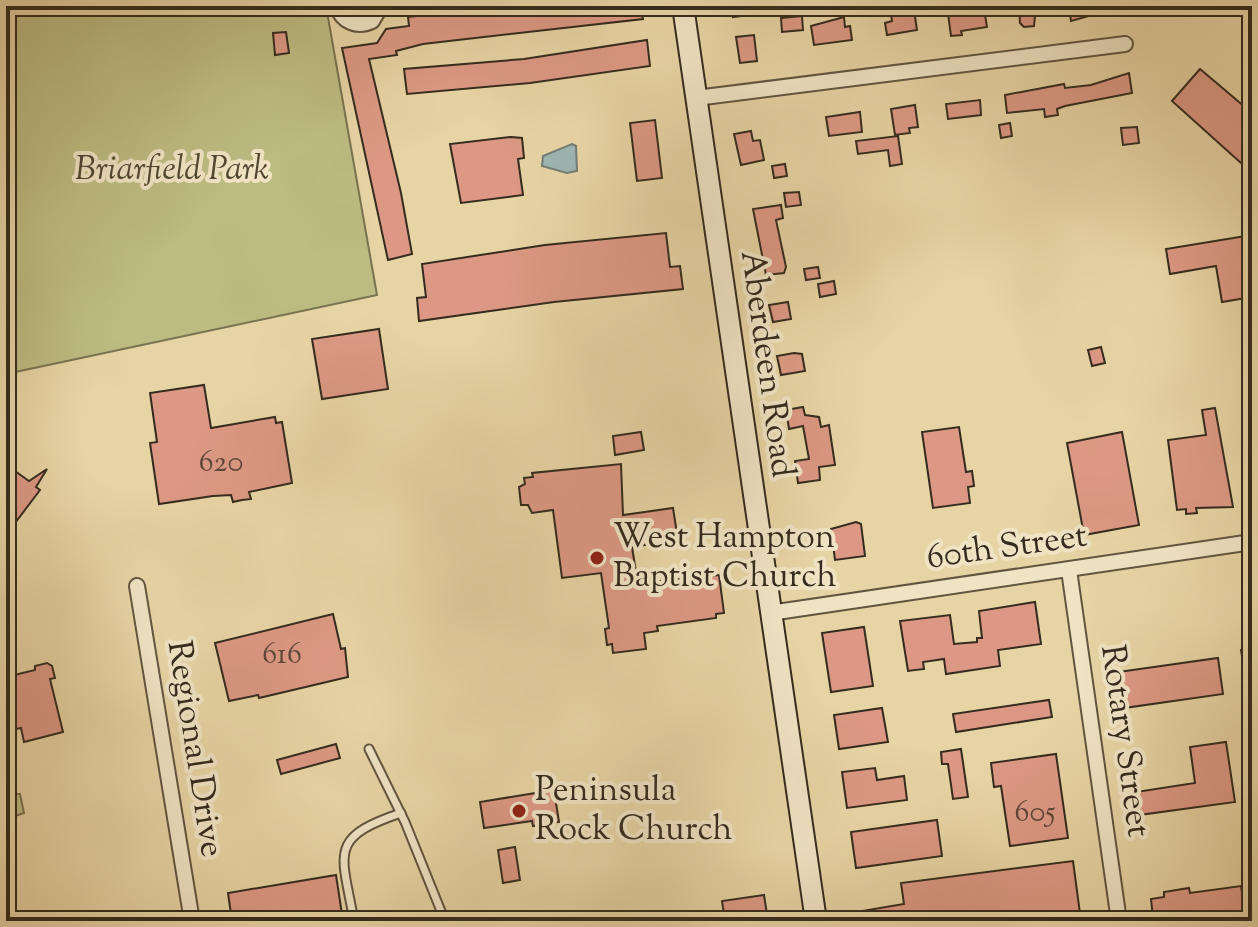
<svg xmlns="http://www.w3.org/2000/svg" width="1258" height="927" viewBox="0 0 1258 927" font-family="'Sorts Mill Goudy',serif">
	<style>
		.green { fill: #bcbb81; stroke: #787350; stroke-width: 2 }
		.water { fill: #9db5b2; stroke: #737e77; stroke-width: 2 }
		.lines { fill: none; stroke-linecap: round; stroke-linejoin: round }
		.stream { stroke: #737e77; stroke-width: 4 }
		.building { fill: #dc9884; stroke: #352b1e; stroke-width: 2 }
		.lane-casing { stroke: #625540; stroke-width: 11 }
		.street-casing { stroke: #625540; stroke-width: 18 }
		.secondary-casing { stroke: #352b1e; stroke-width: 24 }
		.lane { stroke: #efe3c4; stroke-width: 7 }
		.street { stroke: #efe3c4; stroke-width: 14 }
		.secondary { stroke: #efe3c4; stroke-width: 20 }
		.poi-dot { fill: #8f2418; stroke: #efe3c4; stroke-width: 3 }
		.labels { text-anchor: middle; dominant-baseline: central; stroke-width: 8; stroke-linejoin: round; paint-order: stroke }
		.number-label { font-size: 30px; fill: #5f4638 }
		.park-label { font-size: 34px; font-style: italic; fill: #504832; stroke: #efe3c4 }
		.street-label { font-size: 34px; fill: #352b1e; stroke: #efe3c4 }
		.poi-label { font-size: 34px; fill: #352b1e; stroke: #efe3c4; text-anchor: start }
	</style>
	<rect width="100%" height="100%" fill="#e7d4a4"/>
	<filter id="stains"><feTurbulence type="fractalNoise" baseFrequency=".0025" numOctaves="4"/><feColorMatrix values="0 0 0 0 .2 0 0 0 0 .09 0 0 0 0 .02 0 0 0 .5 -.17"/></filter>
	<radialGradient id="worn" r=".72"><stop offset=".6" stop-color="#630" stop-opacity="0"/><stop offset="1" stop-color="#630" stop-opacity=".3"/></radialGradient>
	<g class="green">
		<polygon points="6,6 326,6 377,295 6,374"/>
		<polygon points="6,794 20,794 24,813 6,819"/>
	</g>
	<polygon class="water" points="572,144 576,146 577,171 567,173 542,166 543,156"/>
	<g class="lines">
		<polyline class="stream" points="1138,6 1140,13 1165,15 1194,6"/>
	</g>
	<g class="building">
		<polygon points="504,6 641,6 643,19 423,44 396,51 397,55 369,59 401,193 412,254 388,260 342,48 377,43 386,29 409,26 408,17"/>
		<polygon points="732,6 762,6 763,13 733,17"/>
		<polygon points="947,6 963,6 964,11 984,9 987,27 961,31 962,35 951,36"/>
		<polygon points="1019,6 1036,6 1034,26 1024,27 1020,23"/>
		<polygon points="1069,6 1103,6 1103,12 1071,21"/>
		<polygon points="914,10 917,30 887,35 885,23 892,21 891,14"/>
		<polygon points="802,16 803,30 782,32 781,18"/>
		<polygon points="844,17 845,27 850,26 852,40 814,45 811,26"/>
		<polygon points="286,32 289,53 275,55 273,33"/>
		<polygon points="754,35 757,61 740,63 736,37"/>
		<polygon points="647,40 650,66 530,83 407,94 404,69 524,59"/>
		<polygon points="1200,69 1252,113 1252,149 1241,163 1172,101"/>
		<polygon points="1129,73 1132,93 1065,106 1057,109 1058,115 1045,117 1044,109 1007,113 1005,95 1064,84 1065,88 1091,85"/>
		<polygon points="980,100 981,115 948,119 946,104"/>
		<polygon points="915,105 918,127 909,128 910,133 895,135 891,109"/>
		<polygon points="860,112 862,132 829,136 826,117"/>
		<polygon points="655,120 662,178 637,181 630,123"/>
		<polygon points="1010,123 1012,136 1001,138 999,125"/>
		<polygon points="1137,127 1139,143 1123,145 1121,128"/>
		<polygon points="751,131 753,141 760,140 764,160 741,165 734,134"/>
		<polygon points="898,136 902,164 890,166 888,150 858,154 856,141"/>
		<polygon points="511,137 522,138 524,158 518,159 523,195 461,203 450,144"/>
		<polygon points="785,164 787,176 774,178 772,166"/>
		<polygon points="799,192 801,205 786,207 784,193"/>
		<polygon points="781,205 783,218 776,220 786,267 784,273 766,275 753,209"/>
		<polygon points="666,233 670,267 680,266 683,289 554,302 419,321 417,298 426,297 422,264 545,245"/>
		<polygon points="1252,235 1252,297 1222,302 1216,266 1170,274 1166,249"/>
		<polygon points="818,267 820,278 806,280 804,269"/>
		<polygon points="834,281 836,294 820,297 818,284"/>
		<polygon points="788,302 791,319 773,322 769,305"/>
		<polygon points="379,329 388,389 322,399 312,339"/>
		<polygon points="1101,347 1105,363 1092,366 1088,350"/>
		<polygon points="794,353 802,354 805,371 781,375 777,356"/>
		<polygon points="204,385 211,428 275,417 276,423 282,422 292,483 249,492 251,499 242,500 233,502 231,495 213,496 159,504 150,443 157,442 150,393"/>
		<polygon points="803,407 805,415 819,417 821,427 829,425 835,465 819,467 820,480 798,483 795,461 809,459 803,426 789,429 786,410"/>
		<polygon points="1215,408 1233,507 1196,508 1197,513 1186,514 1186,509 1177,510 1168,440 1206,435 1202,410"/>
		<polygon points="959,427 966,472 972,471 974,486 968,487 970,503 933,508 922,432"/>
		<polygon points="641,432 644,450 615,455 613,436"/>
		<polygon points="1122,432 1139,525 1084,535 1067,443"/>
		<polygon points="621,464 623,515 673,508 678,540 632,547 637,578 650,576 651,582 719,575 724,613 716,614 716,618 657,626 658,631 644,633 646,649 613,653 612,644 607,645 605,629 609,628 601,573 562,578 553,510 532,513 528,505 521,505 519,487 525,484 524,478 533,477 532,473"/>
		<polygon points="47,469 36,487 40,490 6,535 6,472 11,476 15,471 29,481"/>
		<polygon points="856,522 861,524 865,556 835,560 831,529"/>
		<polygon points="1035,602 1041,644 998,650 1000,666 946,674 944,659 923,662 924,669 908,671 900,621 950,615 954,644 977,642 977,638 982,638 979,611"/>
		<polygon points="333,614 341,649 345,648 348,677 259,698 258,695 229,701 215,643"/>
		<polygon points="864,627 873,686 831,692 822,633"/>
		<polygon points="1252,648 1252,679 1246,680 1241,650"/>
		<polygon points="1218,658 1223,694 1124,708 1118,672"/>
		<polygon points="47,663 52,666 55,678 50,679 63,732 24,742 21,728 6,731 6,677 35,670 35,666"/>
		<polygon points="1049,700 1052,717 956,732 953,714"/>
		<polygon points="882,708 888,742 839,749 834,715"/>
		<polygon points="1226,742 1235,802 1139,815 1136,792 1195,783 1190,747"/>
		<polygon points="336,744 340,758 281,774 277,760"/>
		<polygon points="961,749 968,797 953,799 948,764 942,764 941,752"/>
		<polygon points="1056,754 1068,838 1010,846 1001,786 994,787 991,763"/>
		<polygon points="875,768 877,780 904,776 907,800 847,808 842,772"/>
		<polygon points="554,790 559,822 533,826 532,821 484,828 480,802"/>
		<polygon points="937,820 942,856 856,868 851,832"/>
		<polygon points="515,847 520,880 503,883 498,850"/>
		<polygon points="1073,861 1081,921 970,921 969,913 915,921 863,921 862,911 904,904 901,883"/>
		<polygon points="336,875 343,921 232,921 228,893"/>
		<polygon points="1241,886 1245,911 1196,918 1195,912 1153,918 1151,899 1164,897 1164,892 1189,888 1190,893"/>
		<polygon points="764,895 768,921 725,921 722,901"/>
	</g>
	<g class="lines">
		<defs>
			<g id="lane">
				<polyline points="369,749 405,822 445,921"/>
				<path d="M354 921C342 853 327 838 401 813"/>
			</g>
			<g id="street">
				<path d="M337 6C342 22 357 28 372 21L381 6"/>
				<polyline points="696,98 1125,44"/>
				<polyline points="1069,570 1119,921"/>
				<polyline points="137,586 192,921"/>
				<polyline points="770,613 1252,542"/>
			</g>
			<polyline id="secondary" points="683,6 816,921"/>
		</defs>
		<use href="#lane" class="lane-casing"/>
		<use href="#street" class="street-casing"/>
		<use href="#secondary" class="secondary-casing"/>
		<use href="#lane" class="lane"/>
		<use href="#street" class="street"/>
		<use href="#secondary" class="secondary"/>
	</g>
	<g class="poi-dot">
		<circle cx="597" cy="558" r="8"/>
		<circle cx="519" cy="811" r="8"/>
	</g>
	<g class="labels">
		<g class="number-label">
			<text x="221" y="463">620</text>
			<text x="282" y="655">616</text>
			<text x="1035" y="813">605</text>
		</g>
		<g class="park-label">
			<text x="172" y="170">Briarfield Park</text>
		</g>
		<g class="street-label">
			<text transform="translate(766 364) rotate(82)">Aberdeen Road</text>
			<text transform="translate(1007 548) rotate(-8)">60th Street</text>
			<text transform="translate(1124 741) rotate(82)">Rotary Street</text>
			<text transform="translate(194 749) rotate(81)">Regional Drive</text>
		</g>
		<g class="poi-label">
			<text x="613" y="538">West Hampton<tspan x="613" dy="39">Baptist Church</tspan></text>
			<text x="535" y="791">Peninsula<tspan x="535" dy="39">Rock Church</tspan></text>
		</g>
	</g>
	<rect width="1258" height="927" fill="none" stroke="#e7d4a4" stroke-width="32"/>
	<rect x="8" y="8" width="1242" height="911" fill="none" stroke="#352b1e" stroke-width="4"/>
	<rect x="16" y="16" width="1226" height="895" fill="none" stroke="#352b1e" stroke-width="2"/>
	<rect width="100%" height="100%" filter="url(#stains)"/>
	<rect width="100%" height="100%" fill="url(#worn)"/>
</svg>
